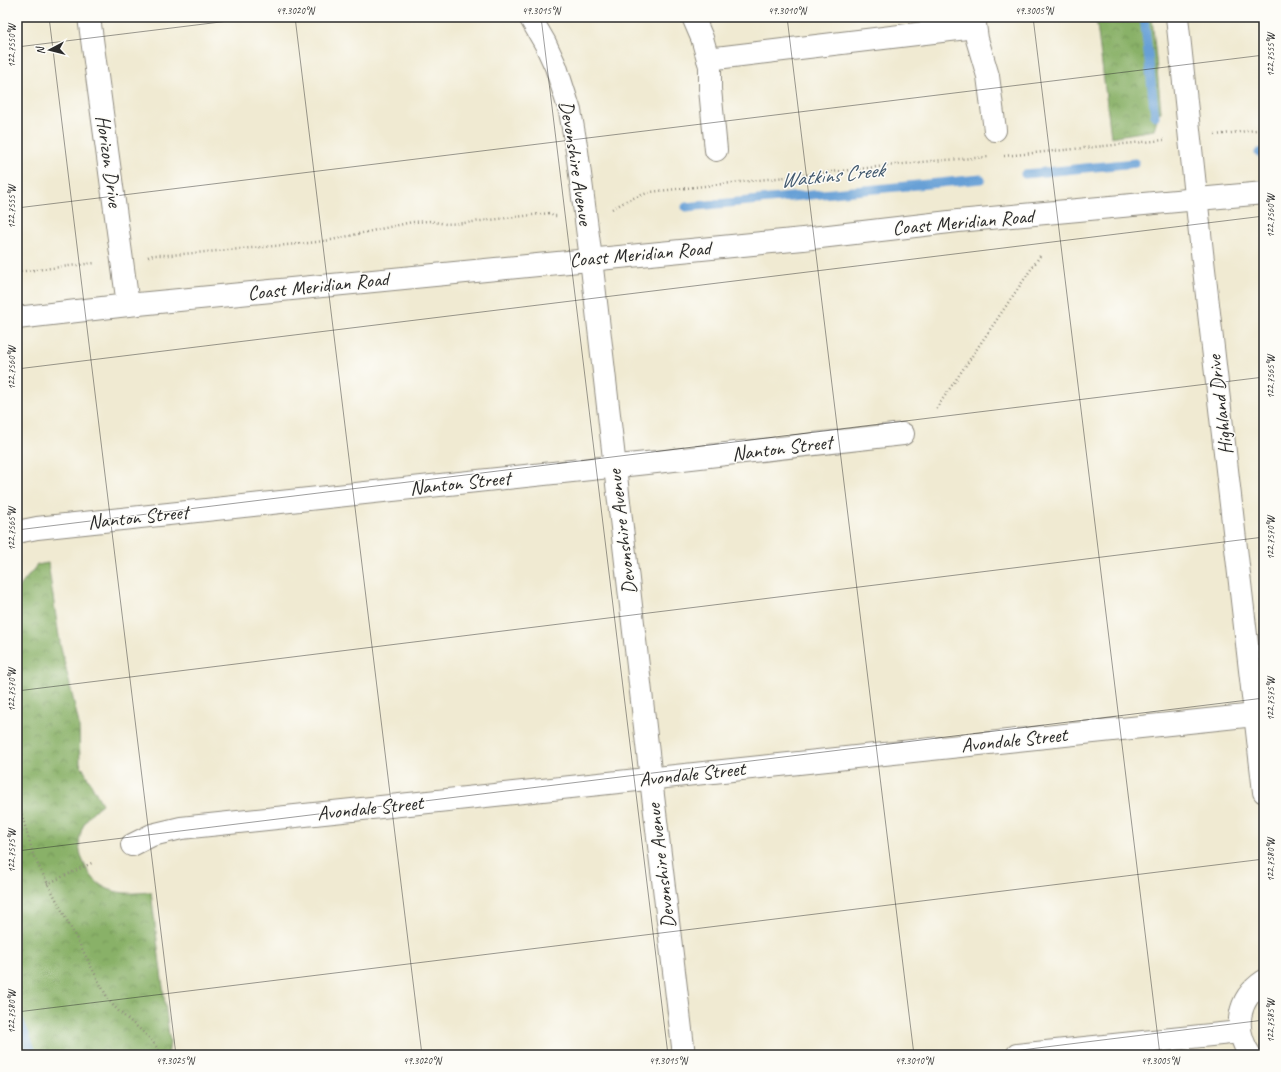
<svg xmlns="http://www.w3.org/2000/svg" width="1281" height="1072" viewBox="0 0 1281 1072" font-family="Caveat,sans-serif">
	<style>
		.forest { fill: url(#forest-crowns); stroke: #5a6e4a }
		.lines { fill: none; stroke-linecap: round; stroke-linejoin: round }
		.stream { stroke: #68a0d6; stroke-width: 9 }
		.minor-casing { stroke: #8e8a7e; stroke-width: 24 }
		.major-casing { stroke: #8e8a7e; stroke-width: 24 }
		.path { stroke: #8e8a7e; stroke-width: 2.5; stroke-dasharray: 1 3; stroke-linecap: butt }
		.minor { stroke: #fff; stroke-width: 22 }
		.major { stroke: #fff; stroke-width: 22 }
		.ticks { fill: none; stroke: #2b2b2b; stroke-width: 1; stroke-opacity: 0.45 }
		.labels { text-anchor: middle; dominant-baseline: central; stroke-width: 3; stroke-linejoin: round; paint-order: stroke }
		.street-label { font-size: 20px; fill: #2b2b2b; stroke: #fdfcf7 }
		.water-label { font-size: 21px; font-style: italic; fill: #435a6f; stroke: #fdfcf7 }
		.neatline { fill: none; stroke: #2b2b2b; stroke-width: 1.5 }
		.ticks-label { font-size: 10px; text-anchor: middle; fill: #2b2b2b }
	</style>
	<defs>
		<pattern id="forest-crowns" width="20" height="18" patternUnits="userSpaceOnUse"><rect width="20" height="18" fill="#89b168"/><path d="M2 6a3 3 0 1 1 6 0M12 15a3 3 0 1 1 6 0" fill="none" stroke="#709056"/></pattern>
	</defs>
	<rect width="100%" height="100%" fill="#fdfcf7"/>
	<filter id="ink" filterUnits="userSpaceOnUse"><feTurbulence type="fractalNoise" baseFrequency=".025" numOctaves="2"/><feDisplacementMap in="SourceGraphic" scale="8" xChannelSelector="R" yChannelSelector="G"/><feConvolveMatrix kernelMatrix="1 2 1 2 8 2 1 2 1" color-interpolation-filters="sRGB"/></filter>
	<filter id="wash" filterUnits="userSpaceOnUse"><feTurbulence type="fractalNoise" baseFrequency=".012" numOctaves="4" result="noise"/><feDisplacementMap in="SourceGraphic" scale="16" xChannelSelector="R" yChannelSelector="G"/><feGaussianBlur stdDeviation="0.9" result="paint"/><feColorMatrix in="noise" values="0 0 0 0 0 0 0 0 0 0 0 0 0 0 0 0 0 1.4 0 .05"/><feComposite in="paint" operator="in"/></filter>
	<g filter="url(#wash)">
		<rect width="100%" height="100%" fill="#f0ead2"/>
		<g class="forest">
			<polygon points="1096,17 1152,17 1161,112 1156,114 1157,119 1154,130 1111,137"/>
			<path d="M48 563 60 643 79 724 80 763 102 804C91 812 83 822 80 836 76 855 90 882 108 889 122 895 136 893 151 892L170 1043 168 1055H17V590L37 565Z"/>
		</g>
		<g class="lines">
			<g class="stream">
				<polyline points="1144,17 1155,116"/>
				<polyline points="1259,153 1264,152"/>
				<polyline points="1025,174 1135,163"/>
				<polyline points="686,207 981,179"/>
				<polyline points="17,1015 33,1055"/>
			</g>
		</g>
	</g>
	<g filter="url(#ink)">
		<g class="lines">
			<defs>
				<g id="minor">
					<polyline points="89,17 128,305"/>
					<polyline points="530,17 545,43 556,67 570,111 577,151 591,259 651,779 684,1055"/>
					<polyline points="693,17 702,38 710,66 710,89 716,150"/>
					<polyline points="974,17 977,39 988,76 995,130"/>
					<polyline points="1177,17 1202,252 1264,792"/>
					<polyline points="708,59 975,27"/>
					<polyline points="17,532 37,528 656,462 903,434"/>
					<polyline points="132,845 152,835 181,828 1255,715"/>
					<polyline points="1017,1055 1240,1032"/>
					<path d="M1250 1055C1233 1029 1237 999 1264 981"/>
				</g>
				<polyline id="major" points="17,318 128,305 803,239 958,221 1264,193"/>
			</defs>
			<use href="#minor" class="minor-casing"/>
			<use href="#major" class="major-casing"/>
			<g class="path">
				<polyline points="1215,135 1264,129"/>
				<polyline points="1004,156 1164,140"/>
				<polyline points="612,209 628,200 650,192 931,161 989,157"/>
				<polyline points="148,257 153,255 171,255 309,243 331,240 412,222 429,221 446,224 464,223 550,213 555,216 559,216"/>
				<polyline points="17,272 95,263"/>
				<polyline points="936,409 1040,256"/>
				<path d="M17 799 34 857 108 999C123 1020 150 1031 161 1055"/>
				<polyline points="47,884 94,862"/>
			</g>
			<use href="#minor" class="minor"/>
			<use href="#major" class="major"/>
		</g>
	</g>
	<path class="ticks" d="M49 17 176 1055M295 17 422 1055M541 17 668 1055M787 17 914 1055M1033 17 1160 1055M17 47 261 17M17 208 1264 55M17 369 1264 216M17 530 1264 377M17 691 1264 537M17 851 1264 698M17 1012 1264 859M981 1055 1264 1020"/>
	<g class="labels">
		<g class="street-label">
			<text transform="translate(109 161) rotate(82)">Horizon Drive</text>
			<text transform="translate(576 163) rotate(81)">Devonshire Avenue</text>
			<text transform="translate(963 222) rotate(-5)">Coast Meridian Road</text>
			<text transform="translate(640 254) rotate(-5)">Coast Meridian Road</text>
			<text transform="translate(318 286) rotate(-6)">Coast Meridian Road</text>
			<text transform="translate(1220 405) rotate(-97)">Highland Drive</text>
			<text transform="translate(782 448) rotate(-7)">Nanton Street</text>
			<text transform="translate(460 483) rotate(-6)">Nanton Street</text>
			<text transform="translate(138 517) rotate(-6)">Nanton Street</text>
			<text transform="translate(622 532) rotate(-97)">Devonshire Avenue</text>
			<text transform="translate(1014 740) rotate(-6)">Avondale Street</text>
			<text transform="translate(692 774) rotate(-6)">Avondale Street</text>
			<text transform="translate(370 808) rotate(-6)">Avondale Street</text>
			<text transform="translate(661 866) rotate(-97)">Devonshire Avenue</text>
		</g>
		<g class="water-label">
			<text transform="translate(832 175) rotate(-6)">Watkins Creek</text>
		</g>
	</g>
	<rect width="1281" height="1072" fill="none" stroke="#fdfcf7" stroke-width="44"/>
	<g transform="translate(50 50) rotate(263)" stroke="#fdfcf7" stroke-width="3" paint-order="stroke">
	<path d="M0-3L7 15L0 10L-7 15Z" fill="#2b2b2b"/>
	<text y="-6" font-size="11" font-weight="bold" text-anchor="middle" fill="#2b2b2b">N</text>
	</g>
	<rect x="22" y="22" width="1237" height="1028" class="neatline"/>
	<g class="ticks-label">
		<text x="295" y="14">49.3020°N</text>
		<text x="541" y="14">49.3015°N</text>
		<text x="787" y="14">49.3010°N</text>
		<text x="1034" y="14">49.3005°N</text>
		<text transform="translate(11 46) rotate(-90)" y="4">122.7550°W</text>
		<text transform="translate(1270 55) rotate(-90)" y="4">122.7555°W</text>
		<text transform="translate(11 207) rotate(-90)" y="4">122.7555°W</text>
		<text transform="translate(1270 216) rotate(-90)" y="4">122.7560°W</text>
		<text transform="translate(11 368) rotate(-90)" y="4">122.7560°W</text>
		<text transform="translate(1270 377) rotate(-90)" y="4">122.7565°W</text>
		<text transform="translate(11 529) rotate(-90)" y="4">122.7565°W</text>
		<text transform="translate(1270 538) rotate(-90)" y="4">122.7570°W</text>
		<text transform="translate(11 690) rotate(-90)" y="4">122.7570°W</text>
		<text transform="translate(1270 699) rotate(-90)" y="4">122.7575°W</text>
		<text transform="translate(11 851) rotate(-90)" y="4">122.7575°W</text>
		<text transform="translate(1270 860) rotate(-90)" y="4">122.7580°W</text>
		<text transform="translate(11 1012) rotate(-90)" y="4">122.7580°W</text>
		<text transform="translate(1270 1021) rotate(-90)" y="4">122.7585°W</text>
		<text x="175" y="1064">49.3025°N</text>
		<text x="422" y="1064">49.3020°N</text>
		<text x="668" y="1064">49.3015°N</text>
		<text x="914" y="1064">49.3010°N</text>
		<text x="1160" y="1064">49.3005°N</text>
	</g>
</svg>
